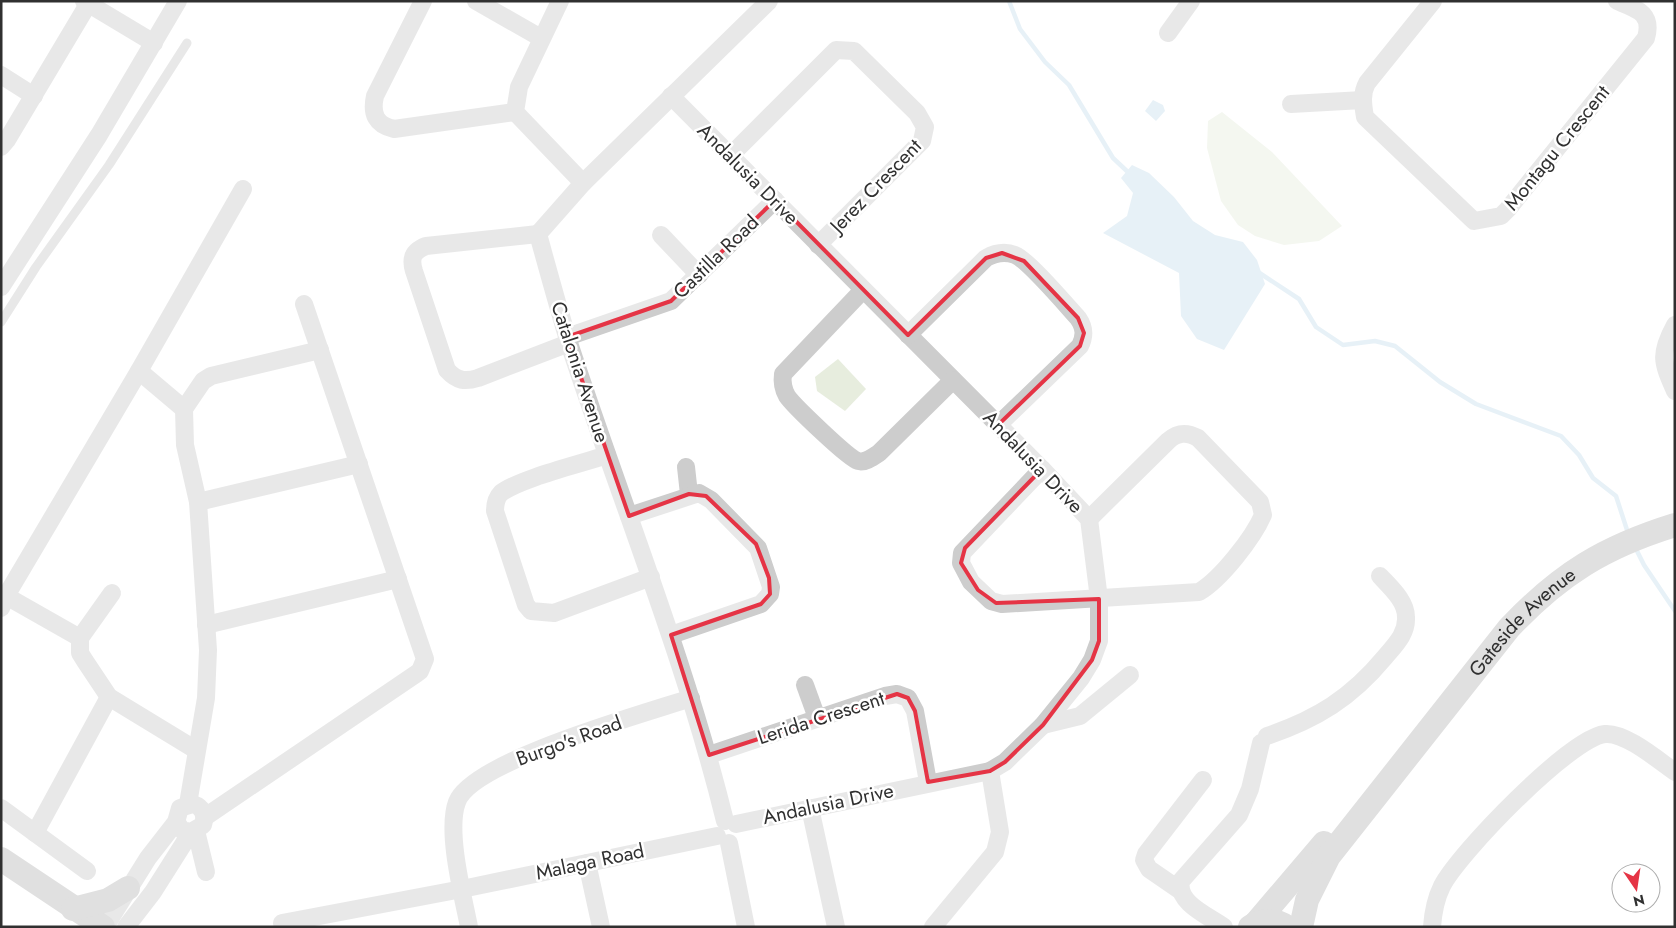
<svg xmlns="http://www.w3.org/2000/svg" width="1676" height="928" viewBox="0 0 1676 928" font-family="Jost,sans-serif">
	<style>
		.green { fill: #e7edde }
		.water { fill: #cbe0ed }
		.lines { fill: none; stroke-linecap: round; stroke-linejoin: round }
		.stream { stroke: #cbe0ed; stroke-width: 4.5 }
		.lane { stroke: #cdcdcd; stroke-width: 9 }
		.street { stroke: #cdcdcd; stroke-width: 18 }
		.secondary { stroke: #bababa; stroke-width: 24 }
		.marked { fill: none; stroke: #e53445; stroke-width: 4; stroke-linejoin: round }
		.labels { text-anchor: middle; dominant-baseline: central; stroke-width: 5; stroke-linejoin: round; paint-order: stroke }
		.street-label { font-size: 20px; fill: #303030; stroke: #fff }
	</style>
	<rect width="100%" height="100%" fill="#fff"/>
	<g class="green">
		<polygon points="1222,112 1272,152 1342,226 1319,241 1284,245 1255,236 1238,225 1221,201 1207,148 1208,121"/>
		<polygon points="838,359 866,389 845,411 817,391 815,377"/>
	</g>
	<g class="water">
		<polygon points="1153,100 1163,105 1165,111 1156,121 1145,111"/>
		<polygon points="1132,165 1149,173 1174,197 1193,221 1215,235 1243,242 1257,260 1265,284 1224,350 1197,339 1181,316 1179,273 1103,233 1127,216 1133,193 1121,178"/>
	</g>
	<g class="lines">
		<g class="stream">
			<polyline points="1009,1 1020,29 1045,62 1069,85 1113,158 1130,174"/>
			<polyline points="1258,272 1299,299 1316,327 1343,345 1375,341 1395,346 1440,382 1476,404 1561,436 1579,455 1593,478 1616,496 1628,533"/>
			<polyline points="1635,547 1644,565 1675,611"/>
		</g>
		<polyline class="lane" points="1,322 36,267 109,165 187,43"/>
		<g class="street">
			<polyline points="84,1 154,43"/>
			<path d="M423 1 375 96C371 114 376 125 394 129L515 112"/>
			<polyline points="476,1 541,38"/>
			<polyline points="560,1 519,87 515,112 583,183"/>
			<path d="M1433 1 1367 83C1361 94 1363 105 1365 117L1474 221 1501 216 1508 209 1646 38C1653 13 1637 9 1617 1"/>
			<polyline points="1168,33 1191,1"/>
			<polyline points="1,75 34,96"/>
			<polyline points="671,96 1042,469 1089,519 1099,599 1099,641 1092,660 1081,678 1043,725 1005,762 990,771 736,824"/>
			<polyline points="1291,104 1363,100"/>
			<polyline points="1,147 7,140 90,1"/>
			<polyline points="730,156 836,50 854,51 917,113 925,127 922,141 818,245"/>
			<path d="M538 234C548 270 558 307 569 343 621 502 685 658 725 821"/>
			<path d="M538 234 426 246C413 251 410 258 414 271L447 370C457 381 465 382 478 378L569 343"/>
			<polyline points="538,234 583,183 769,1"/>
			<polyline points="661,235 699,275"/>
			<polyline points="1,287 99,135 178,1"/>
			<path d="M863 290 783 374C782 381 783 389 787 396 793 405 848 458 858 461 865 463 873 457 879 453L953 380"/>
			<path d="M1675 325C1659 354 1662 362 1675 391"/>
			<path d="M908 335 986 258C995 253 1005 251 1015 255 1028 260 1067 306 1078 318 1085 328 1085 336 1080 346L998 425"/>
			<polyline points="567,337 671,301 775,200"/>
			<polyline points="139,371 184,409"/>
			<path d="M607 455C581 464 521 478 501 493 496 498 495 504 495 511L526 605 531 611 554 613 651 577"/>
			<polyline points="686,467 689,494"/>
			<path d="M1042 469 962 553 961 563 971 582 991 601 1002 604 1199 592C1221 579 1253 538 1263 515L1260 502 1198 438C1187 432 1178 432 1168 441L1089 519"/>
			<polyline points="198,502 359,464"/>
			<polyline points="629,516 699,493 711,500 758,548 771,587 770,594 761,604 671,635"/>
			<polyline points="112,593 80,638 80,653 85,661 109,697 196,750"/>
			<polyline points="6,596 80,638"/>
			<polyline points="1,608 6,596 139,371 243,189"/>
			<polyline points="206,625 398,579"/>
			<polyline points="805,685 817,718"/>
			<polyline points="1043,725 1080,716 1130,675"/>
			<path d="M1267 736C1317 719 1351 698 1385 657 1395 645 1407 634 1406 617 1406 601 1391 588 1380 576"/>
			<polyline points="709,755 885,696 897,694 908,698 915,711 928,782"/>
			<polyline points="188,804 206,698 208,650 198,502 185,445 184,409 203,381 211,376 320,350"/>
			<polyline points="1,808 87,871"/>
			<polyline points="810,808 836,927"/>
			<polyline points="205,817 416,674 420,671 425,659 304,304"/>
			<polyline points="196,831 206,872"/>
			<polyline points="35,833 109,697"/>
			<polyline points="729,843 746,927"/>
			<polyline points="587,863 601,927"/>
			<polyline points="1181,891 1149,869 1144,860 1146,854 1203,780"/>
			<polyline points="282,923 462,889 717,836"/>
			<path d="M105 927 148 858 176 822 180 808 193 804C203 807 206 815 203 825L191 832 182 830 176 822"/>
			<polyline points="126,927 153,892 191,832"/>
			<path d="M469 927C463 896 446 831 457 802 472 761 646 713 691 698"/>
			<polyline points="933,927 995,852 1000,832 990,771"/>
			<path d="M1224 927C1209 916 1176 903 1181 881L1239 815 1250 789 1261 743"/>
			<path d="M1432 927C1433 913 1436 898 1442 886 1459 853 1570 738 1605 734 1625 732 1658 760 1675 772"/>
		</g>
		<g class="secondary">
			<polyline points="1,859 103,927"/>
			<polyline points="73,909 108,900 128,888"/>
			<polyline points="1255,924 1324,843"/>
			<path d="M1250 927C1262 919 1276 919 1287 927"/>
			<path id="s1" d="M1301 927 1307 900 1329 856 1509 628C1560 574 1604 547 1675 525"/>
		</g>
	</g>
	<path d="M0 0H1676V928H0ZM775 200 908 335 986 258 1002 253 1024 261 1078 318 1084 333 1080 346 998 425 1042 469 965 548 961 563 978 590 996 603 1099 599V641L1092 660 1043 725 1005 762 990 771 928 782 915 711 908 698 897 694 709 755 671 635 761 604 770 594 769 578 756 544 706 496 689 494 629 516 567 337 671 301Z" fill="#fff" fill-opacity=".55" fill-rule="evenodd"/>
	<path class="marked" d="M775 200 908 335 986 258 1002 253 1024 261 1078 318 1084 333 1080 346 998 425 1042 469 965 548 961 563 978 590 996 603 1099 599V641L1092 660 1043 725 1005 762 990 771 928 782 915 711 908 698 897 694 709 755 671 635 761 604 770 594 769 578 756 544 706 496 689 494 629 516 567 337 671 301Z"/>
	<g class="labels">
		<g class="street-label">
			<text transform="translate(1557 148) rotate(-51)">Montagu Crescent</text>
			<text transform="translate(748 174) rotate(45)">Andalusia Drive</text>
			<text transform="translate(876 186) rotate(-46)">Jerez Crescent</text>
			<text transform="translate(716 257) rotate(-44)">Castilla Road</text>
			<text transform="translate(580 372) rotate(72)">Catalonia Avenue</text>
			<text transform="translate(1033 462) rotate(46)">Andalusia Drive</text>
			<text stroke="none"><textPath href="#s1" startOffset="381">Gateside Avenue</textPath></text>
			<text transform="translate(821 718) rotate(-18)">Lerida Crescent</text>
			<text transform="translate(569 741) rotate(-20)">Burgo's Road</text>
			<text transform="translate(828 804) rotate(-12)">Andalusia Drive</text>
			<text transform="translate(590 862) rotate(-12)">Malaga Road</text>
		</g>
	</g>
	<rect width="1676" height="928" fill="none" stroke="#303030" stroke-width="5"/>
	<g transform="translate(1636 888) rotate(167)"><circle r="24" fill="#ffffff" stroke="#acacac"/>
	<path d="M0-4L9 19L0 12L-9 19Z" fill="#e53445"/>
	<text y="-8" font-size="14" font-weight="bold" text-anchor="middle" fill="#303030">N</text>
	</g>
</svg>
